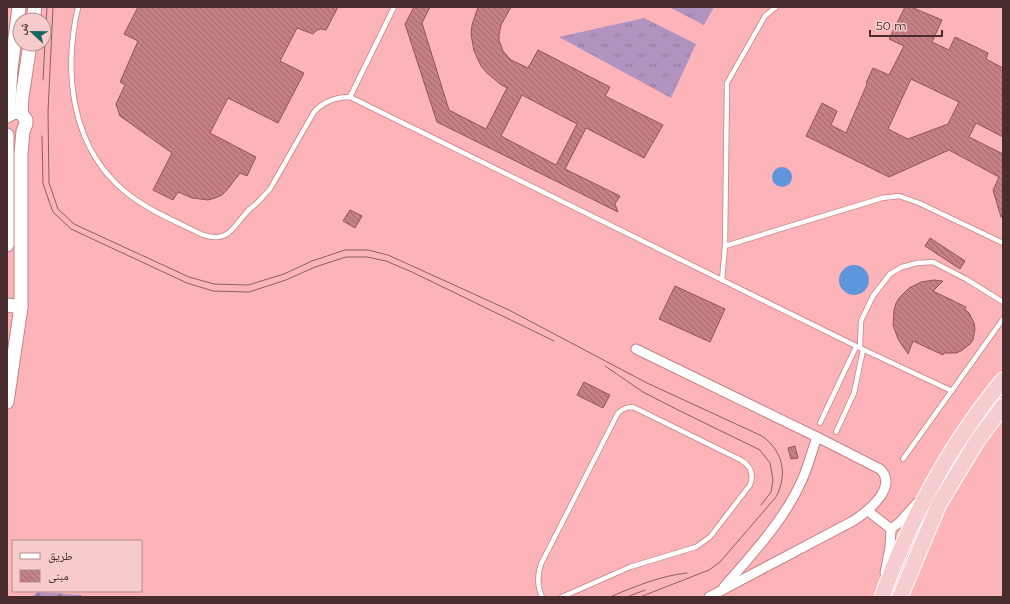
<svg xmlns="http://www.w3.org/2000/svg" width="1010" height="604" viewBox="0 0 1010 604" font-family="Montserrat,'Noto Naskh Arabic',sans-serif">
	<style>
		.grass { fill: url(#grass-tufts) }
		.forest { fill: url(#forest-firs) }
		.water { fill: #5f95da }
		.building { fill: url(#building-back-hatch); stroke: #935359; fill-rule: evenodd }
		.lines { fill: none; stroke-linecap: round; stroke-linejoin: round }
		.service-casing { stroke: #c58085; stroke-width: 6 }
		.minor-casing { stroke: #c58085; stroke-width: 11 }
		.secondary-casing { stroke: #c58085; stroke-width: 15 }
		.trunk-casing { stroke: #fff; stroke-width: 17 }
		.service { stroke: #fff; stroke-width: 4.5 }
		.minor { stroke: #fff; stroke-width: 9 }
		.secondary { stroke: #fff; stroke-width: 13 }
		.trunk { stroke: #f7ccce; stroke-width: 15 }
		.tram { stroke: #8c5f62; stroke-width: 1 }
	</style>
	<defs>
		<pattern id="grass-tufts" width="24" height="20" patternUnits="userSpaceOnUse"><rect width="24" height="20" fill="#b193c0"/><path d="M3 7l-1-3M5 7V3M7 7l1-3M15 17l-1-3M17 17v-4M19 17l1-3" fill="none" stroke="#92789c"/></pattern>
		<pattern id="forest-firs" width="22" height="20" patternUnits="userSpaceOnUse"><rect width="22" height="20" fill="#b193c0"/><path d="M5 1l3.5 6h-7zM16 11l3.5 6h-7z" fill="#92789c"/></pattern>
		<pattern id="building-back-hatch" width="6" height="6" patternUnits="userSpaceOnUse"><rect width="6" height="6" fill="#c58085"/><path d="M-1 5l2 2M0 0l6 6M5-1l2 2" fill="none" stroke="#a2696d"/></pattern>
	</defs>
	<rect width="100%" height="100%" fill="#fcb4b8"/>
	<g class="grass">
		<polygon points="669,7 714,7 704,25"/>
		<polygon points="644,18 696,44 671,98 559,37"/>
	</g>
	<polygon class="forest" points="39,592 81,595 82,597 30,597"/>
	<g class="water">
		<circle cx="782" cy="177" r="10"/>
		<circle cx="854" cy="280" r="15"/>
	</g>
	<g class="building">
		<polygon points="138,7 338,7 326,30 321,29 317,30 313,34 297,28 280,61 304,73 278,123 228,98 210,133 256,157 247,176 240,173 227,190 222,195 215,198 208,200 192,198 178,192 173,200 153,190 172,153 120,116 116,104 125,85 120,82 138,41 124,34"/>
		<path d="M414 7H430L422 23 449 110 486 129 507 88 500 84 487 73 481 66 474 51 471 34 472 25 478 7H511L501 25 499 35V40L503 51 511 60 528 68 538 50 610 87 605 96 663 125 644 158 586 128 565 169 620 196 615 204 618 212 437 122 405 24ZM522 95 577 124 556 165 501 136Z"/>
		<path d="M905 7H911L942 20 932 42 949 50 955 37 988 53 986 59 1003 68V137L976 123 969 137 1003 154V217H1001L993 190 999 177 949 150 889 177 806 136 822 103 837 111 831 125 846 133 867 84 866 83 873 68 889 75 904 46 889 39ZM911 79 959 102 948 124 908 139 888 129Z"/>
		<polygon points="350,210 362,216 355,228 343,221"/>
		<polygon points="930,238 965,261 960,269 925,246"/>
		<polygon points="934,280 943,281 933,291 966,307 965,309 969,313 974,323 975,329 973,340 970,344 961,351 956,353 944,353 943,355 913,341 908,354 898,339 893,325 894,310 896,303 900,297 909,288 921,282"/>
		<polygon points="675,286 725,309 710,342 659,319"/>
		<polygon points="584,382 610,395 603,408 577,395"/>
		<polygon points="795,446 798,458 791,459 788,448"/>
	</g>
	<g class="lines">
		<defs>
			<g id="service">
				<path d="M78 7C63 74 71 149 128 194 150 211 177 222 201 234 227 244 232 229 246 213 249 209 254 206 258 202 262 198 266 193 270 189L314 112C324 101 335 97 350 97L722 280"/>
				<polyline points="350,97 394,7"/>
				<polyline points="725,246 727,83 765,16 776,7"/>
				<polyline points="860,348 722,280 725,246 882,198 899,196 919,203 1003,243"/>
				<polyline points="952,391 860,348 861,321 873,296 890,274 902,267 917,263 933,262 966,279 1003,302"/>
				<polyline points="820,423 856,347"/>
				<polyline points="836,432 854,393 863,350"/>
				<polyline points="903,459 1003,319"/>
				<path d="M542 597C537 586 537 576 541 564L618 413C623 408 627 407 633 407L741 460C751 466 754 475 750 485L710 537 696 547 630 567 562 597"/>
			</g>
			<g id="minor">
				<path d="M636 349 817 437 880 469C899 487 867 512 853 521L709 597"/>
				<polyline points="868,511 891,529"/>
				<polyline points="891,529 899,523 917,503"/>
				<polyline points="885,573 890,547 891,529"/>
				<path d="M724 587C752 554 784 521 802 480 808 467 812 451 817 437"/>
			</g>
			<g id="secondary">
				<polyline points="33,20 35,7"/>
				<polyline points="21,113 22,97 30,44"/>
				<polyline points="8,115 11,69 19,7"/>
				<polyline points="7,116 14,112 21,113 26,120 26,124 23,131 21,153 21,307 7,402"/>
				<polyline points="7,135 7,245"/>
				<polyline points="7,305 21,307"/>
			</g>
			<g id="trunk">
				<path d="M882 597C910 519 950 444 1003 380"/>
				<polyline points="900,597 939,504 977,441 1003,406"/>
			</g>
		</defs>
		<use href="#service" class="service-casing"/>
		<use href="#minor" class="minor-casing"/>
		<use href="#secondary" class="secondary-casing"/>
		<use href="#trunk" class="trunk-casing"/>
		<use href="#service" class="service"/>
		<use href="#minor" class="minor"/>
		<use href="#secondary" class="secondary"/>
		<use href="#trunk" class="trunk"/>
		<g class="tram">
			<path d="M53 7 48 112 49 183 58 209 74 224 189 277 214 284 248 285 284 274 312 261 345 250H368L388 255 509 310 647 383 762 436C783 451 788 474 776 497L720 562 709 570 640 597"/>
			<polyline points="43,80 47,7"/>
			<polyline points="42,136 43,184 53,212 71,229 187,283 213,291 249,292 286,280 315,267 346,257 367,257 386,261 412,272 554,341"/>
			<polyline points="605,366 643,392 676,409 760,450 770,463 773,480 771,492 761,505"/>
			<path d="M610 597C636 586 660 576 687 573"/>
			<polyline points="627,597 645,590"/>
		</g>
	</g>
	<rect width="1010" height="604" fill="none" stroke="#492c2e" stroke-width="16"/>
	<rect x="12" y="540" width="130" height="52" fill="#f7cacc" stroke="#b18b8d"/>
	<rect x="20" y="553" width="20" height="6" fill="#ffffff" stroke="#b18b8d"/>
	<text x="48" y="560" font-size="12" fill="#492c2e">طريق</text>
	<rect x="20" y="570" width="20" height="12" fill="url(#building-back-hatch)" stroke="#b18b8d"/>
	<text x="48" y="580" font-size="12" fill="#492c2e">مبنى</text>
	<g transform="translate(32 32) rotate(292)"><circle r="19" fill="#f7cacc" stroke="#b18b8d"/>
	<path d="M0-3L7 15L0 10L-7 15Z" fill="#166565"/>
	<text y="-6" font-size="11" font-weight="bold" text-anchor="middle" fill="#492c2e">ش</text>
	</g>
	<path d="M870 30v6h72v-6" fill="none" stroke="#492c2e" stroke-width="2"/>
	<text x="876" y="30" font-size="12" fill="#492c2e" stroke="#f7cacc" stroke-width="3" paint-order="stroke">50 m</text>
</svg>
